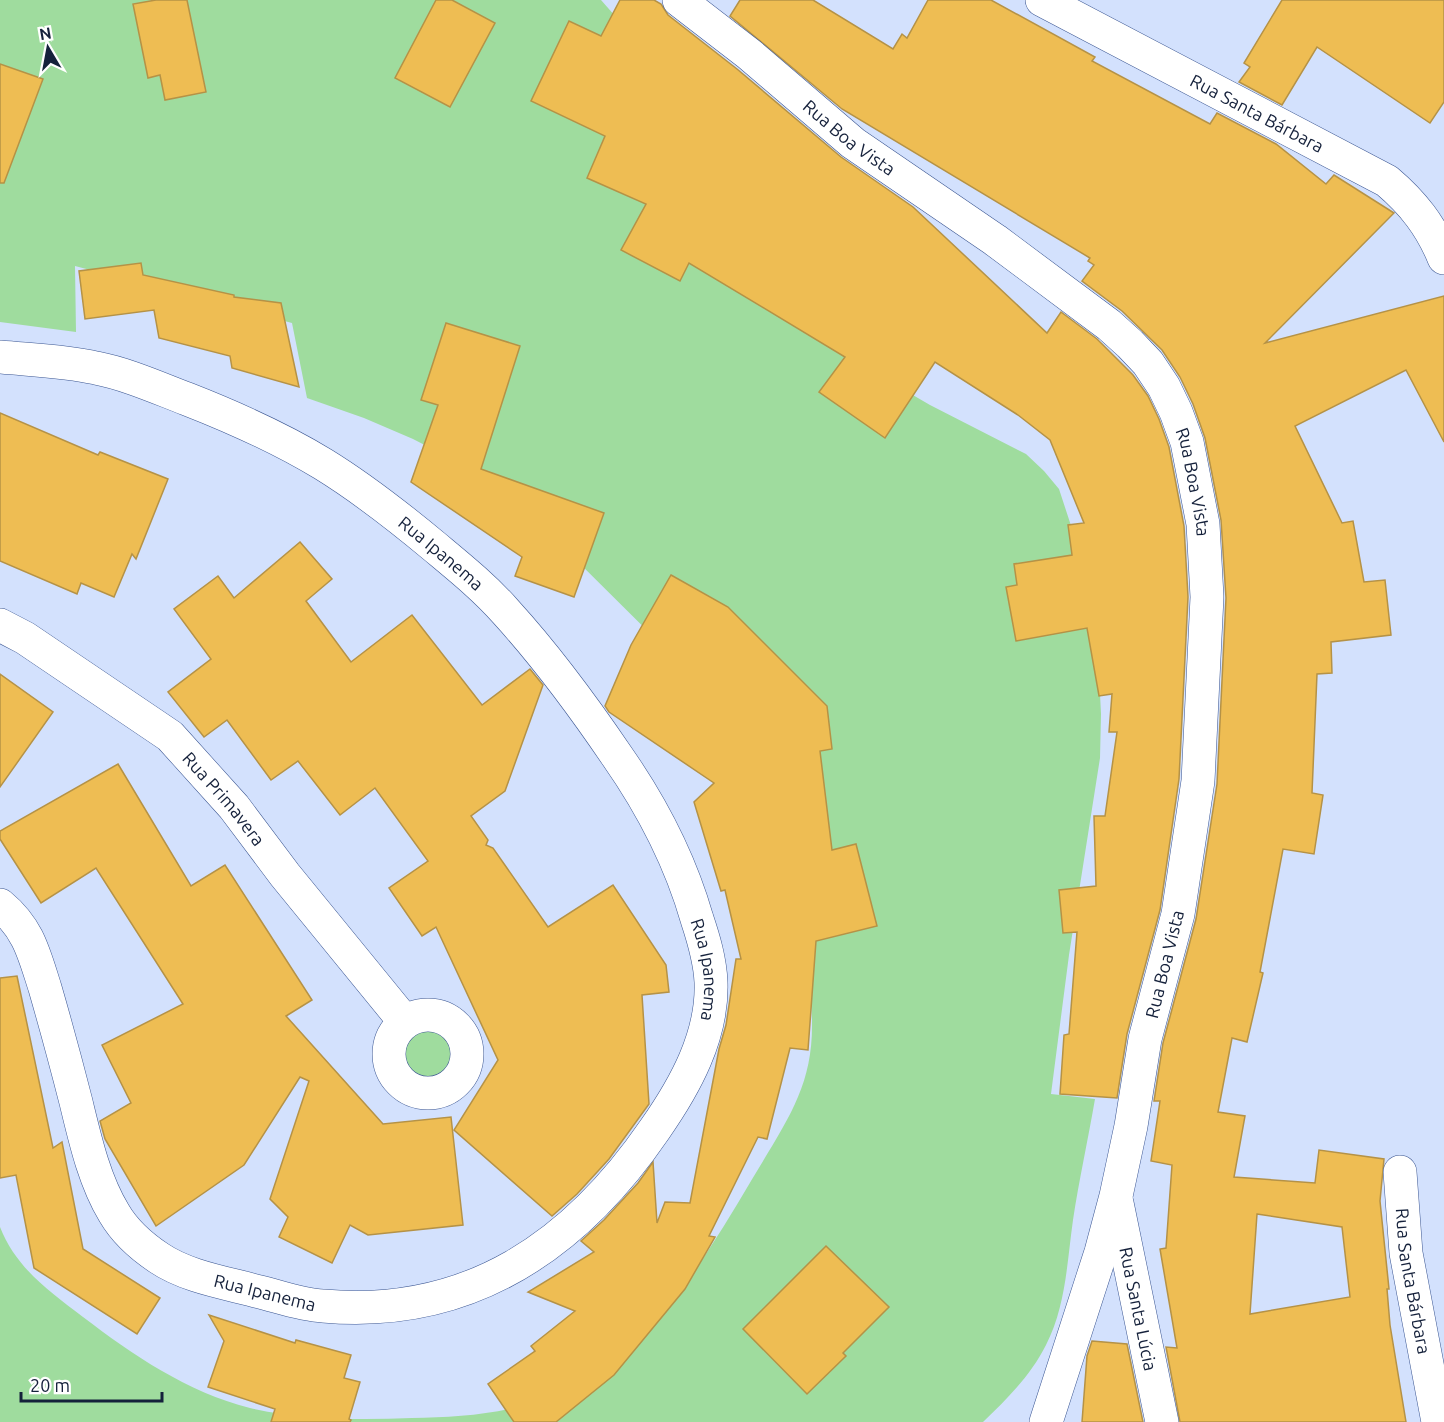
<svg xmlns="http://www.w3.org/2000/svg" width="1444" height="1422" viewBox="0 0 1444 1422" font-family="Ubuntu,sans-serif">
	<style>
		.green { fill: #9fdc9e }
		.building { fill: #eebd53; stroke: #b59246; stroke-width: 1.5; fill-rule: evenodd }
		.lines { fill: none; stroke-linecap: round; stroke-linejoin: round }
		.street-casing { stroke: #3b5692; stroke-width: 34 }
		.street { stroke: #fff; stroke-width: 33 }
		.labels { text-anchor: middle; dominant-baseline: central; stroke-width: 5; stroke-linejoin: round; paint-order: stroke }
		.street-label { font-size: 18px; fill: #15213b; stroke: #fff }
	</style>
	<rect width="100%" height="100%" fill="#d3e1fd"/>
	<g class="green">
		<path d="M0 0H601L623 25 899 387 930 405 1026 454 1044 471 1059 489 1078 547 1099 674 1101 714 1100 758 1069 955 1051 1094 1095 1099C1088 1140 1079 1180 1073 1220 1067 1262 1066 1306 1046 1345 1031 1375 1007 1399 983 1422H0V1227C16 1268 49 1291 83 1317 133 1355 187 1392 250 1408 302 1420 359 1420 412 1418 455 1417 499 1415 540 1400 556 1394 576 1375 590 1365 610 1350 630 1336 649 1321 657 1316 666 1311 672 1305 681 1295 687 1282 694 1272 714 1242 733 1212 751 1181 792 1112 820 1078 810 993L701 684 562 546 452 459 413 439 364 418 307 398 292 323 75 266 76 332 0 322Z"/>
		<circle cx="428" cy="1055" r="35"/>
	</g>
	<g class="building">
		<polygon points="156,0 187,0 206,92 165,100 160,75 148,78 133,4"/>
		<polygon points="436,0 452,0 495,23 450,107 395,78"/>
		<polygon points="620,0 654,0 661,4 668,15 737,69 841,157 913,207 1047,333 1061,312 1097,339 1133,375 1148,396 1159,419 1169,447 1184,526 1188,597 1179,779 1160,910 1127,1034 1117,1098 1060,1094 1064,1035 1069,1034 1077,932 1063,933 1059,890 1096,886 1094,816 1105,816 1117,732 1109,732 1112,694 1099,696 1087,628 1016,641 1006,587 1017,585 1014,564 1072,555 1068,525 1084,523 1050,440 1018,415 935,362 885,438 819,392 845,357 689,263 680,281 621,250 646,204 587,178 605,136 531,101 569,21 601,36"/>
		<path d="M740 0H813L893 49 902 34 907 38 928 0H991L1095 57 1092 61 1210 124 1217 113 1276 144 1326 184 1334 175 1394 213 1265 343 1444 296V442L1406 370 1295 426 1342 523 1353 521 1364 582 1385 580 1391 635 1331 642 1332 673 1317 674 1312 793 1323 795 1314 854 1283 849 1260 972 1263 973 1247 1042 1232 1038 1218 1112 1245 1116 1234 1177 1315 1183 1319 1150 1384 1159 1380 1201 1389 1289H1387L1390 1325 1406 1422H1180L1166 1347 1177 1348 1160 1249 1166 1248 1172 1165 1151 1161 1160 1101H1154L1163 1043 1196 919 1217 784 1226 598 1221 520 1205 438 1193 404 1180 377 1162 350 1122 311 1082 281 1094 265 1088 261 1090 258 842 109 730 16ZM1257 1214 1342 1227 1350 1297 1250 1314Z"/>
		<polygon points="1282,0 1444,0 1444,102 1430,123 1317,47 1282,105 1239,82 1250,67 1244,63"/>
		<polygon points="0,64 43,79 4,183 0,183"/>
		<polygon points="141,263 143,275 234,295 234,297 281,303 299,387 232,368 230,356 159,338 154,310 85,319 79,271"/>
		<polygon points="446,323 520,346 481,469 604,513 574,597 515,576 522,557 411,482 438,405 421,400"/>
		<polygon points="0,413 98,455 100,452 168,479 136,559 132,554 114,597 81,583 77,594 0,561"/>
		<polygon points="300,542 332,579 306,601 351,662 412,615 482,705 530,669 543,685 505,791 471,816 488,840 486,845 493,848 548,927 613,885 666,965 669,992 642,995 649,1104 609,1159 577,1194 552,1216 454,1130 498,1060 436,927 422,936 389,888 428,861 375,788 340,815 298,761 271,780 227,720 204,737 168,692 211,659 174,609 218,576 234,598"/>
		<polygon points="671,575 728,607 827,706 832,749 820,751 832,850 856,844 877,926 816,941 808,1050 790,1048 767,1139 758,1137 709,1236 715,1237 685,1289 614,1375 556,1422 514,1422 488,1384 535,1351 531,1346 575,1311 528,1292 594,1252 581,1241 604,1220 638,1183 653,1162 657,1223 665,1202 690,1203 719,1049 726,1025 736,959 741,959 725,890 721,891 694,802 714,783 609,712 605,706 631,645"/>
		<polygon points="0,674 53,712 0,787"/>
		<polygon points="118,764 191,886 225,865 312,1000 286,1016 383,1124 451,1117 463,1225 368,1235 350,1225 332,1263 279,1237 288,1217 270,1199 309,1081 300,1077 244,1165 156,1226 105,1139 100,1121 131,1103 102,1045 183,1004 96,868 41,903 0,839 0,831"/>
		<polygon points="17,976 53,1148 62,1142 83,1249 160,1298 137,1334 34,1268 16,1175 0,1178 0,978"/>
		<polygon points="826,1246 889,1307 843,1353 846,1356 807,1394 743,1329"/>
		<polygon points="209,1315 295,1343 296,1340 351,1355 344,1378 360,1382 349,1419 351,1420 350,1422 271,1422 275,1409 208,1387 224,1341"/>
		<polygon points="1092,1341 1127,1344 1143,1422 1082,1422 1087,1356"/>
	</g>
	<g class="lines">
		<defs>
			<g id="street">
				<path id="s1" d="M679 0 749 54 853 143 995 240 1109 325 1130 344 1148 363 1164 387 1176 412 1187 442 1203 524 1207 597 1198 781 1178 914 1145 1039 1131 1126 1116 1196 1101 1252 1046 1422"/>
				<path id="s2" d="M1042 0 1387 181C1413 203 1431 226 1444 258"/>
				<path id="s3" d="M0 357C32 360 65 361 96 368 127 374 158 388 187 399 233 417 280 438 323 464 362 488 399 517 435 547 459 567 485 588 506 612 547 657 583 706 617 756 652 806 680 860 697 919 704 940 710 960 711 982 713 1036 685 1086 655 1129 575 1246 469 1319 323 1306 302 1305 280 1297 260 1292 227 1283 187 1277 159 1258 141 1246 125 1232 114 1213 94 1180 85 1139 76 1102 66 1063 56 1026 45 988 34 954 29 929 0 905"/>
				<path id="s4" d="M0 625 25 638 170 736 234 807 285 875 405 1022"/>
				<circle cx="428" cy="1054" r="39"/>
				<path id="s5" d="M1400 1172 1406 1253 1438 1422"/>
				<path id="s6" d="M1117 1203 1162 1422"/>
			</g>
		</defs>
		<use href="#street" class="street-casing"/>
		<use href="#street" class="street"/>
	</g>
	<g class="labels">
		<g class="street-label">
			<text stroke="none"><textPath href="#s2" startOffset="243">Rua Santa Bárbara</textPath></text>
			<text stroke="none"><textPath href="#s1" startOffset="219">Rua Boa Vista</textPath></text>
			<text stroke="none"><textPath href="#s1" startOffset="723">Rua Boa Vista</textPath></text>
			<text stroke="none"><textPath href="#s3" startOffset="492">Rua Ipanema</textPath></text>
			<text stroke="none"><textPath href="#s4" startOffset="286">Rua Primavera</textPath></text>
			<text transform="translate(1164 964) rotate(-76)">Rua Boa Vista</text>
			<text stroke="none"><textPath href="#s3" startOffset="996">Rua Ipanema</textPath></text>
			<text stroke="none"><textPath href="#s5" startOffset="110">Rua Santa Bárbara</textPath></text>
			<text transform="translate(265 1292) rotate(14)">Rua Ipanema</text>
			<text stroke="none"><textPath href="#s6" startOffset="108">Rua Santa Lúcia</textPath></text>
		</g>
	</g>
	<g transform="translate(48 48) rotate(350)" stroke="#ffffff" stroke-width="4.5" paint-order="stroke">
	<path d="M0-4.5L10 22L0 15L-10 22Z" fill="#15213b"/>
	<text y="-9" font-size="16" font-weight="bold" text-anchor="middle" fill="#15213b">N</text>
	</g>
	<path d="M21 1392v9h141v-9" fill="none" stroke="#15213b" stroke-width="3"/>
	<text x="30" y="1392" font-size="18" fill="#15213b" stroke="#ffffff" stroke-width="4.5" paint-order="stroke">20 m</text>
</svg>
